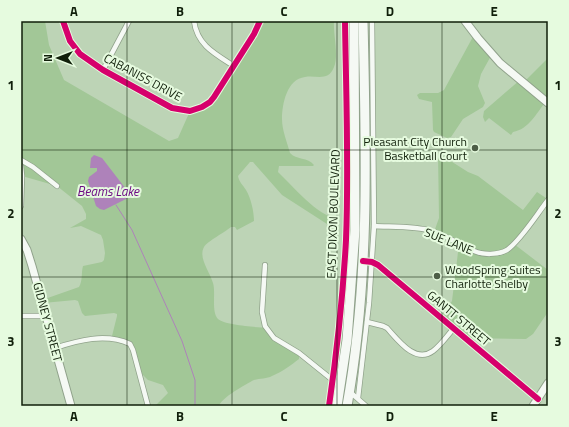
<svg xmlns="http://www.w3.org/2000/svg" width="569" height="427" viewBox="0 0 569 427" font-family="'Titillium Web',sans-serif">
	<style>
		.green { fill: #a2c797 }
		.water { fill: #ae82ba }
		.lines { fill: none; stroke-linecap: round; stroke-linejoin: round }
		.stream { stroke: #ae82ba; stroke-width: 1 }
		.street-casing { stroke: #90a28b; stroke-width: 6 }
		.secondary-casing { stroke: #90a28b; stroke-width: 9 }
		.highway-casing { stroke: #90a28b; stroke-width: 11 }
		.street { stroke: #f5f9f4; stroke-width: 4.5 }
		.secondary { stroke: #f5f9f4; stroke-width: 7 }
		.highway { stroke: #f5f9f4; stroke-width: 9 }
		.cycleway-casing { stroke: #e6fbdf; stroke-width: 8 }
		.cycleway { stroke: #d6006c; stroke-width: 6 }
		.grid { fill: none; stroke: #101f0a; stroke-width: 1; stroke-opacity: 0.55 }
		.poi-dot { fill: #4d5e46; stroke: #e6fbdf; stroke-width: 1.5 }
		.labels { text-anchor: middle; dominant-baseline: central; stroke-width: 4; stroke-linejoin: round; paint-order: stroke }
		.street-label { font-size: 12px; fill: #101f0a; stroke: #e6fbdf }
		.poi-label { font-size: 12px; fill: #101f0a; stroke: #e6fbdf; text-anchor: end }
		.water-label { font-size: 13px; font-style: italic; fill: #6e0c85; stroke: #e6fbdf }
		.neatline { fill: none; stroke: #101f0a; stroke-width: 1.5 }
		.grid-label { font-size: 13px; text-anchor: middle; font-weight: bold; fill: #101f0a }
	</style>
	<rect width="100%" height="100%" fill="#bdd4b6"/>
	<g class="green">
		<path d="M21 21H45L49 45 64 80 169 141 178 138 190 111 210 102 260 21H334C333 34 339 55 334 67 328 82 317 75 305 77 287 79 282 104 282 119 282 130 287 142 290 153 296 160 308 157 314 165L313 166H279L278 172C292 185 318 217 337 218L338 222 335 224H327L282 195 253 162H250L238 176C239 182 243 185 246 190 251 198 254 212 254 221L237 230 235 227H231C225 232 208 241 204 247 198 258 210 272 213 283 216 292 211 312 218 319 224 325 256 327 266 328L271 335 299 353V359C291 365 282 372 272 376 267 379 260 378 254 380 246 384 221 398 219 406H155L168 393 163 385 148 380 139 371 130 344 111 340 117 316V314L114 313 85 316 82 313 78 301 75 300 43 303 42 300 79 287C83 280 81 273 83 266L102 262 104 260 105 253 103 240 101 235 81 226 70 228 86 219V214L82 206 57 186 22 176 21 166Z"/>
		<polygon points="475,33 492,54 481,74 478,86 485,103 483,107 463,119 451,137 447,138 434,132 433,130 432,102 419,99 417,95 420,93 438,93 444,90"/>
		<path d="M548 58V103L546 101C536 114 529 129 513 132L511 135 489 118 485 122 483 117 484 111 520 80 523 83Z"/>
		<polygon points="438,153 468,172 478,176 523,210 537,192 546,198 540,210 514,244 548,270 548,312 533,334 526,339 465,338 440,317 452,301 459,244 434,232 439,218"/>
	</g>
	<polygon class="water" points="94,155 102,158 129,193 128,198 104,210 100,209 96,206 88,181 89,177 97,171 97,168 90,168 91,158"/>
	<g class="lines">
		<polyline class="stream" points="116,205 132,230 182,341 195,380 195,406"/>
		<defs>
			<g id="street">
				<polyline points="63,21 70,41 80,54 103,70 172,108 190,111 202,107 210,102 214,97 254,34 260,21"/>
				<path d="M194 21C197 45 215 54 234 66"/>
				<polyline points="103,70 129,21"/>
				<polyline points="21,160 33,167 57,186"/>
				<polyline points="21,166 22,176 21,206"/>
				<path d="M374 226C392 227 416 226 432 231 447 236 460 245 474 251 483 255 498 255 507 250 521 240 537 214 548 200"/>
				<polyline points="371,262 378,265 538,399"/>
				<polyline points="265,265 262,312 265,326 274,338 299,353 340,386"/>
				<polyline points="21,316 46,316"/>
				<path d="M367 322 383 326 387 328C398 340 415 364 433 351 441 345 447 336 454 328"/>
				<path d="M55 348C79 340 106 333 130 344L133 350 148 406"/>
				<polyline points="350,392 366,406"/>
				<polyline points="358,398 369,303 374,226 372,21"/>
				<path d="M329 406C337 351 343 296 346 240 349 167 346 94 345 21"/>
			</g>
			<g id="secondary">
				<polyline points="465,21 478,38 500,63 548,103"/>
				<polyline points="21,239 27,250 32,266 71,406"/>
				<polyline points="533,406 548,383"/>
			</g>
			<g id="highway">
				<polyline points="337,406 347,340 355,230 354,21"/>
				<path d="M347 406C370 279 366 150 363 21"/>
			</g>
		</defs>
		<use href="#street" class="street-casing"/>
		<use href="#secondary" class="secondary-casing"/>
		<use href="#highway" class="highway-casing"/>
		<use href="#street" class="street"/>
		<use href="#secondary" class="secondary"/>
		<use href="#highway" class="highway"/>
		<defs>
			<g id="cycleway">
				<polyline points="63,21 70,41 80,54 103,70 172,108 190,111 202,107 210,102 214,97 254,34 260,21"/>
				<polyline points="363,261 372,262 378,265 538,399"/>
				<path d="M329 406C337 351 343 296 346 240 349 167 346 94 345 21"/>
			</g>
		</defs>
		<use href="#cycleway" class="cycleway-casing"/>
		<use href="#cycleway" class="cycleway"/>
	</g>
	<path class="grid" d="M127 21V406M232 21V406M337 21V406M442 21V406M21 150H548M21 277H548"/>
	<g class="poi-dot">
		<circle cx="475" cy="148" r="4"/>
		<circle cx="437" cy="276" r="4"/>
	</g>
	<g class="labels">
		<g class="street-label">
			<text transform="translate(143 77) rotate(28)">CABANISS DRIVE</text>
			<text transform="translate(333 214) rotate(-88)">EAST DIXON BOULEVARD</text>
			<text transform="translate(449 241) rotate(22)">SUE LANE</text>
			<text transform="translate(459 318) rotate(40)">GANTT STREET</text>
			<text transform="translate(48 322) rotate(75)">GIDNEY STREET</text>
		</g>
		<g class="poi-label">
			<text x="467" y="141">Pleasant City Church<tspan x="467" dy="14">Basketball Court</tspan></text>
			<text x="445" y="269" text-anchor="start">WoodSpring Suites<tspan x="445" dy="14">Charlotte Shelby</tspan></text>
		</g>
		<g class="water-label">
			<text x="108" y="191">Beams Lake</text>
		</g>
	</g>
	<rect width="569" height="427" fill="none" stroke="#e6fbdf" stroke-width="44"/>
	<g transform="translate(58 58) rotate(270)" stroke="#e6fbdf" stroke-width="3" paint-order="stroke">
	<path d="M0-3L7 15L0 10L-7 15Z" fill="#101f0a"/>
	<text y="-6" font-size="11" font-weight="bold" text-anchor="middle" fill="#101f0a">N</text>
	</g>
	<rect x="22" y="22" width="525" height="383" class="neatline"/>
	<g class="grid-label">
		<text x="74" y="16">A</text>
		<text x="180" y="16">B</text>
		<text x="284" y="16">C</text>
		<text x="390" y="16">D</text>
		<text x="494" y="16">E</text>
		<text x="11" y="90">1</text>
		<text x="558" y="90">1</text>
		<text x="11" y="218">2</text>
		<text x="558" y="218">2</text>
		<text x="11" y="346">3</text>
		<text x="558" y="346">3</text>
		<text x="74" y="421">A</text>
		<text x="180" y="421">B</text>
		<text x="284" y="421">C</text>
		<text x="390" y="421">D</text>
		<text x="494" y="421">E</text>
	</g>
</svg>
